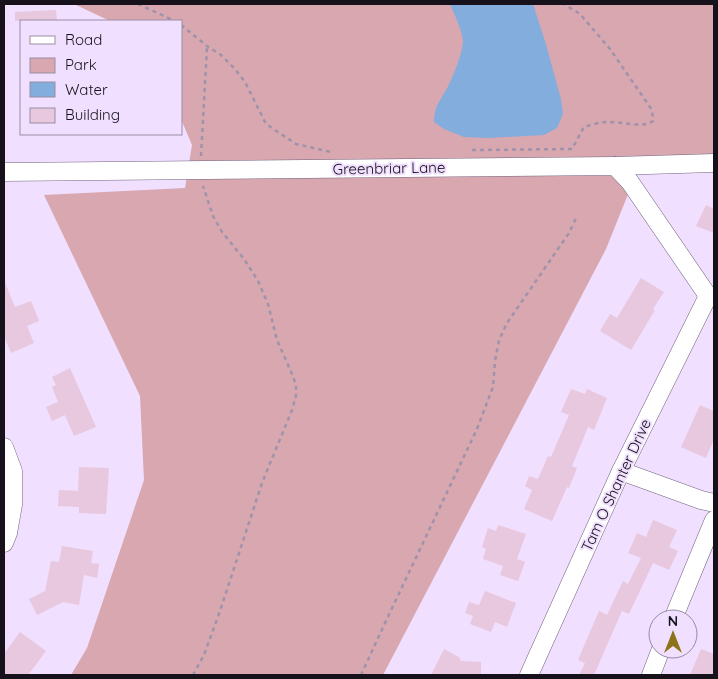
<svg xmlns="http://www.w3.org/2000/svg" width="718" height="679" viewBox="0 0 718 679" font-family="Quicksand,sans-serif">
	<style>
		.green { fill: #d8a7b0 }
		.water { fill: #83addc }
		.building { fill: #e8c8de }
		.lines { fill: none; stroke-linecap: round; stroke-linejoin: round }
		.minor-casing { stroke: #72637e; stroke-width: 19 }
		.path { stroke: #9f93aa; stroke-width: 2.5; stroke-dasharray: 4 4; stroke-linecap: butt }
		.minor { stroke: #fff; stroke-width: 18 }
		.labels { text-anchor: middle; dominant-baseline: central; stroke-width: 4; stroke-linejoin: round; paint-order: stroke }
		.street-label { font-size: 15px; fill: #16111b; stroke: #f0dffe }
	</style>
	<rect width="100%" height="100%" fill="#f0dffe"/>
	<polygon class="green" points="74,4 714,4 714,160 641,162 606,249 383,675 71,675 87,648 144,480 140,396 44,195 185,188 192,145 181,119 181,21 110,21"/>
	<path class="water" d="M450 4H533L545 41 561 99 563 114 557 128 544 135 488 138 464 137 444 129 434 122C435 106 438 104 446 90 452 80 463 52 463 41 462 31 454 13 450 4Z"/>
	<g class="building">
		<polygon points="56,10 57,21 15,21 15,12"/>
		<polygon points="706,205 714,209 714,233 696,226"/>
		<polygon points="641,278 664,292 653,309 655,310 631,350 600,331 610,314 617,318"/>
		<polygon points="4,280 15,307 31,301 39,321 27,326 34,343 11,353 4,336"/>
		<polygon points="70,368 96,427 74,436 65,415 52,421 46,407 58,402 52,387 56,385 52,377"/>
		<polygon points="571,389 585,394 587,389 607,398 594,430 588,427 572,466 577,468 569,488 567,487 552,521 524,509 532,490 525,486 529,476 538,479 548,456 551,457 569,415 561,412"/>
		<polygon points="700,405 714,411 714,439 706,458 681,447"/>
		<polygon points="79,467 109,468 106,514 79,513 79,507 58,506 59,490 78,491"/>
		<polygon points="653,520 677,530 669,547 678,551 669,570 653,563 629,614 622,611 594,675 579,675 585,663 578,660 599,611 607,615 623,581 628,584 641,558 628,553 637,533 646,537"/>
		<polygon points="498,525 526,534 517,559 525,562 518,581 500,575 503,566 483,559 486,549 482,547 488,528 496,531"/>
		<polygon points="62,546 93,551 91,563 99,564 97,578 84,575 79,605 63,602 37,615 29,599 45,591 51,561 59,562"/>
		<polygon points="485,591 516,603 507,627 495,622 491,632 470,624 473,616 465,613 469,602 479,605"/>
		<polygon points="20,632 46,651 28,675 4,675 4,654"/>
		<polygon points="444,649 459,657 461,661 481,662 481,675 431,675"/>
		<polygon points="701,649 714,654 714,675 690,675"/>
	</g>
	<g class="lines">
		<defs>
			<g id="minor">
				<polyline points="615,166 714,163"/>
				<polyline points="4,172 615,166 630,182 708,296"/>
				<polyline points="4,447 13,471 13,505 8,533 4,543"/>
				<polyline points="621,471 701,500 714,503"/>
				<polyline points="673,619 714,520"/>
				<polyline points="529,675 621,471 708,296"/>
				<polyline points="651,675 661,649"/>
			</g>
		</defs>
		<use href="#minor" class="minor-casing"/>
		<g class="path">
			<polyline points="138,4 175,21"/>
			<polyline points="181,25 207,46 221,55 235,69 245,82 266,124 296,144 331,152"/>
			<path d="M472 150 572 149 584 127C591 125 599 122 607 122 619 121 643 129 653 121L652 110 610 49 580 14 564 4"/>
			<polyline points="201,156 207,47"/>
			<polyline points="193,675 204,655 220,611 262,483 292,410 296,396 296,385 292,374 277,340 268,304 258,281 244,259 222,232 213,216 203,186"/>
			<polyline points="361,675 385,623 477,429 493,387 495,361 499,340 507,323 569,233 577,216"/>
		</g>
		<use href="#minor" class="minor"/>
	</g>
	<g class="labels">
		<g class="street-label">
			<text transform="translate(389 168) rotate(-1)">Greenbriar Lane</text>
			<text transform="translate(616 485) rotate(-65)">Tam O Shanter Drive</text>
		</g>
	</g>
	<rect width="718" height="679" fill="none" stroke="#16111b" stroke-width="10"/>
	<rect x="20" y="20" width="162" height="115" fill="#f0dffe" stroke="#998da3"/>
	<rect x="30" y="36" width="25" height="8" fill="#ffffff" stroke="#998da3"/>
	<text x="65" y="45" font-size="15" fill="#16111b">Road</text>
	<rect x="30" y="58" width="25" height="15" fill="#d8a7b0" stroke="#998da3"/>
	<text x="65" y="70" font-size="15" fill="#16111b">Park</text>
	<rect x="30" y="82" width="25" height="15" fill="#83addc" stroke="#998da3"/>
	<text x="65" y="95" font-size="15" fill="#16111b">Water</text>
	<rect x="30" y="108" width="25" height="15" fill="#e8c8de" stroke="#998da3"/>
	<text x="65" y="120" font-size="15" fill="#16111b">Building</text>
	<g transform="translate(673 634)"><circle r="24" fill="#f0dffe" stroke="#998da3"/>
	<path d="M0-4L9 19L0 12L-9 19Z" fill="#8d7317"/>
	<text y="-8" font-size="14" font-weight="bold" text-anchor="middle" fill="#16111b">N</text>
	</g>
</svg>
